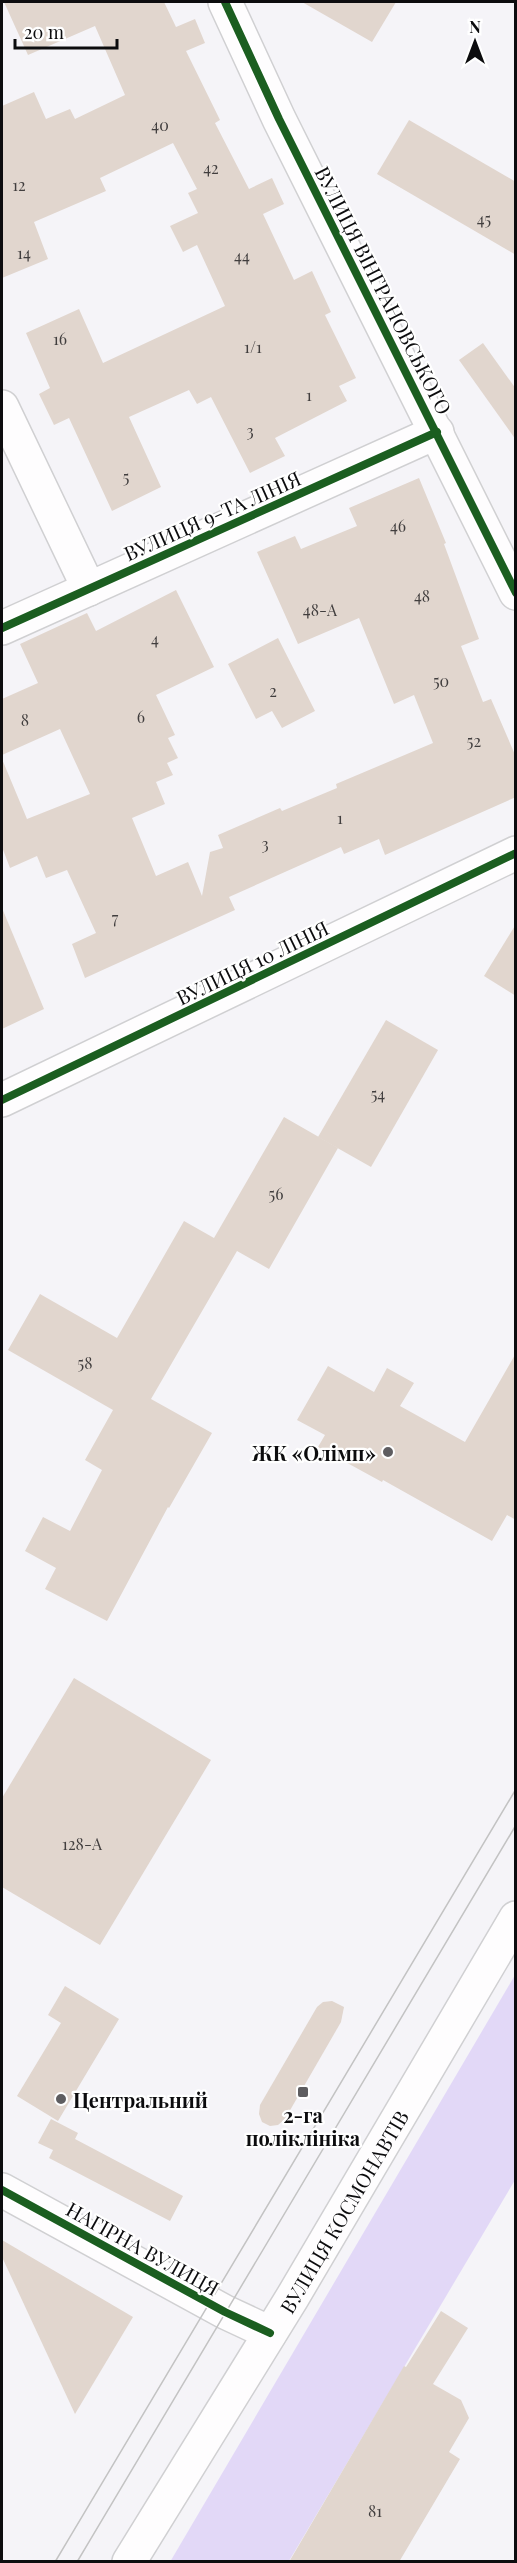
<svg xmlns="http://www.w3.org/2000/svg" width="517" height="2563" viewBox="0 0 517 2563" font-family="'Playfair Display',serif">
	<style>
		.green { fill: #e2d8f7 }
		.building { fill: #e1d6ce }
		.lines { fill: none; stroke-linecap: round; stroke-linejoin: round }
		.minor-casing { stroke: #d0d0d2; stroke-width: 36 }
		.major-casing { stroke: #d0d0d2; stroke-width: 36 }
		.minor { stroke: #fefdfe; stroke-width: 33 }
		.major { stroke: #fefdfe; stroke-width: 33 }
		.tram { stroke: #c3c3c3; stroke-width: 1.5 }
		.cycleway-casing { stroke: #fff; stroke-width: 11 }
		.cycleway { stroke: #1b5e20; stroke-width: 8 }
		.poi-dot { fill: #5e5d60; stroke: #fff; stroke-width: 2 }
		.labels { text-anchor: middle; dominant-baseline: central; stroke-width: 4.5; stroke-linejoin: round; paint-order: stroke }
		.number-label { font-size: 16px; fill: #413e3e }
		.street-label { font-size: 20px; fill: #0c0c0e; stroke: #fff }
		.poi-label { font-size: 20px; font-weight: bold; fill: #0c0c0e; stroke: #fff; text-anchor: end }
	</style>
	<rect width="100%" height="100%" fill="#f5f4f8"/>
	<polygon class="green" points="515,1975 515,2180 289,2561 170,2562"/>
	<g class="building">
		<polygon points="4,2 164,2 176,27 195,19 205,43 186,51 220,120 215,123 249,189 272,178 284,204 263,214 294,280 312,271 331,312 325,315 356,378 339,386 347,401 275,438 285,456 250,473 211,397 197,404 189,390 129,417 161,487 112,511 69,418 54,425 39,394 50,388 26,333 79,309 103,363 225,306 197,245 183,252 170,226 198,213 188,193 197,189 173,143 100,178 106,191 34,222 48,259 2,278 2,106 34,92 46,119 70,109 75,119 125,95 95,26 28,55"/>
		<polygon points="302,2 396,2 372,42"/>
		<polygon points="409,120 516,182 516,255 377,174"/>
		<polygon points="483,343 516,389 516,440 459,360"/>
		<polygon points="419,478 446,543 444,544 479,639 461,646 483,702 491,699 516,757 516,797 385,855 379,839 344,854 341,847 229,897 235,910 85,978 72,944 96,933 67,870 46,878 37,856 10,868 2,847 2,759 27,819 90,794 60,729 2,755 2,699 38,683 20,644 87,613 96,631 176,590 214,667 156,695 175,735 168,738 178,758 167,763 173,775 156,782 165,804 132,818 156,876 188,862 202,896 210,852 223,848 218,835 280,808 282,811 337,788 336,784 433,743 414,695 394,704 359,618 298,644 257,552 295,536 301,549 357,526 349,508"/>
		<polygon points="278,638 315,711 282,728 272,711 256,719 228,664"/>
		<polygon points="2,908 44,1009 2,1029"/>
		<polygon points="516,924 516,996 484,976"/>
		<polygon points="386,1020 438,1050 371,1167 318,1137"/>
		<polygon points="284,1117 338,1148 269,1269 237,1251 151,1399 212,1433 169,1508 168,1507 107,1621 45,1589 56,1568 25,1551 43,1517 70,1531 102,1470 85,1460 113,1410 8,1350 40,1294 117,1338 184,1221 214,1238"/>
		<polygon points="516,1353 516,1520 507,1515 492,1541 383,1480 382,1482 318,1447 325,1435 297,1420 328,1366 374,1392 387,1368 414,1383 400,1406 465,1442"/>
		<polygon points="74,1678 211,1760 100,1945 2,1887 2,1798"/>
		<polygon points="65,1986 119,2019 58,2121 17,2096 61,2023 48,2015"/>
		<polygon points="332,2001 344,2007 341,2022 285,2119 278,2125 270,2126 262,2122 259,2114 260,2105 317,2007 323,2002"/>
		<polygon points="51,2119 78,2133 75,2139 183,2196 170,2221 49,2158 53,2150 38,2143"/>
		<polygon points="2,2240 133,2317 75,2414 2,2257"/>
		<polygon points="441,2311 468,2328 433,2384 461,2400 469,2418 449,2452 460,2459 399,2562 289,2562 404,2366 406,2367"/>
	</g>
	<g class="lines">
		<defs>
			<g id="minor">
				<polyline points="225,2 279,119 516,593"/>
				<polyline points="2,407 89,589"/>
				<polyline points="2,628 437,432"/>
				<polyline points="2,1100 516,853"/>
				<polyline points="2,2190 225,2312 270,2333"/>
			</g>
			<g id="major">
				<path id="s1" d="M129 2562 292 2298 516 1918"/>
			</g>
		</defs>
		<use href="#minor" class="minor-casing"/>
		<use href="#major" class="major-casing"/>
		<use href="#minor" class="minor"/>
		<use href="#major" class="major"/>
		<g class="tram">
			<polyline points="55,2562 516,1789"/>
			<polyline points="77,2562 516,1825"/>
		</g>
		<defs>
			<g id="cycleway">
				<polyline points="225,2 279,119 516,593"/>
				<polyline points="2,628 437,432"/>
				<polyline points="2,1100 516,853"/>
				<polyline points="2,2190 225,2312 270,2333"/>
			</g>
		</defs>
		<use href="#cycleway" class="cycleway-casing"/>
		<use href="#cycleway" class="cycleway"/>
	</g>
	<g class="poi-dot">
		<circle cx="388" cy="1452" r="6"/>
		<rect x="297" y="2086" width="12" height="12" rx="3"/>
		<circle cx="61" cy="2099" r="6"/>
	</g>
	<g class="labels">
		<g class="number-label">
			<text x="160" y="124">40</text>
			<text x="211" y="167">42</text>
			<text x="19" y="184">12</text>
			<text x="484" y="218">45</text>
			<text x="24" y="252">14</text>
			<text x="242" y="255">44</text>
			<text x="60" y="338">16</text>
			<text x="253" y="346">1/1</text>
			<text x="309" y="394">1</text>
			<text x="250" y="430">3</text>
			<text x="126" y="476">5</text>
			<text x="398" y="525">46</text>
			<text x="422" y="595">48</text>
			<text x="320" y="609">48-А</text>
			<text x="155" y="638">4</text>
			<text x="441" y="680">50</text>
			<text x="273" y="690">2</text>
			<text x="141" y="716">6</text>
			<text x="25" y="719">8</text>
			<text x="474" y="740">52</text>
			<text x="340" y="817">1</text>
			<text x="265" y="843">3</text>
			<text x="115" y="917">7</text>
			<text x="378" y="1093">54</text>
			<text x="276" y="1193">56</text>
			<text x="85" y="1362">58</text>
			<text x="82" y="1843">128-А</text>
			<text x="375" y="2510">81</text>
		</g>
		<g class="street-label">
			<text transform="translate(384 290) rotate(63)">ВУЛИЦЯ ВІНГРАНОВСЬКОГО</text>
			<text transform="translate(212 515) rotate(-24)">ВУЛИЦЯ 9-ТА ЛІНІЯ</text>
			<text transform="translate(252 962) rotate(-26)">ВУЛИЦЯ 10 ЛІНІЯ</text>
			<text stroke="none"><textPath href="#s1" startOffset="411">ВУЛИЦЯ КОСМОНАВТІВ</textPath></text>
			<text transform="translate(143 2248) rotate(29)">НАГІРНА ВУЛИЦЯ</text>
		</g>
		<g class="poi-label">
			<text x="376" y="1452">ЖК «Олімп»</text>
			<text x="73" y="2099" text-anchor="start">Центральний</text>
			<text x="303" y="2114" text-anchor="middle">2-га<tspan x="303" dy="23">поліклініка</tspan></text>
		</g>
	</g>
	<rect width="517" height="2563" fill="none" stroke="#0c0c0e" stroke-width="6"/>
	<g transform="translate(475 42)" stroke="#ffffff" stroke-width="4.5" paint-order="stroke">
	<path d="M0-4.5L10 22L0 15L-10 22Z" fill="#0c0c0e"/>
	<text y="-9" font-size="16" font-weight="bold" text-anchor="middle" fill="#0c0c0e">N</text>
	</g>
	<path d="M15 39v9h102v-9" fill="none" stroke="#0c0c0e" stroke-width="3"/>
	<text x="24" y="39" font-size="18" fill="#0c0c0e" stroke="#ffffff" stroke-width="4.5" paint-order="stroke">20 m</text>
</svg>
